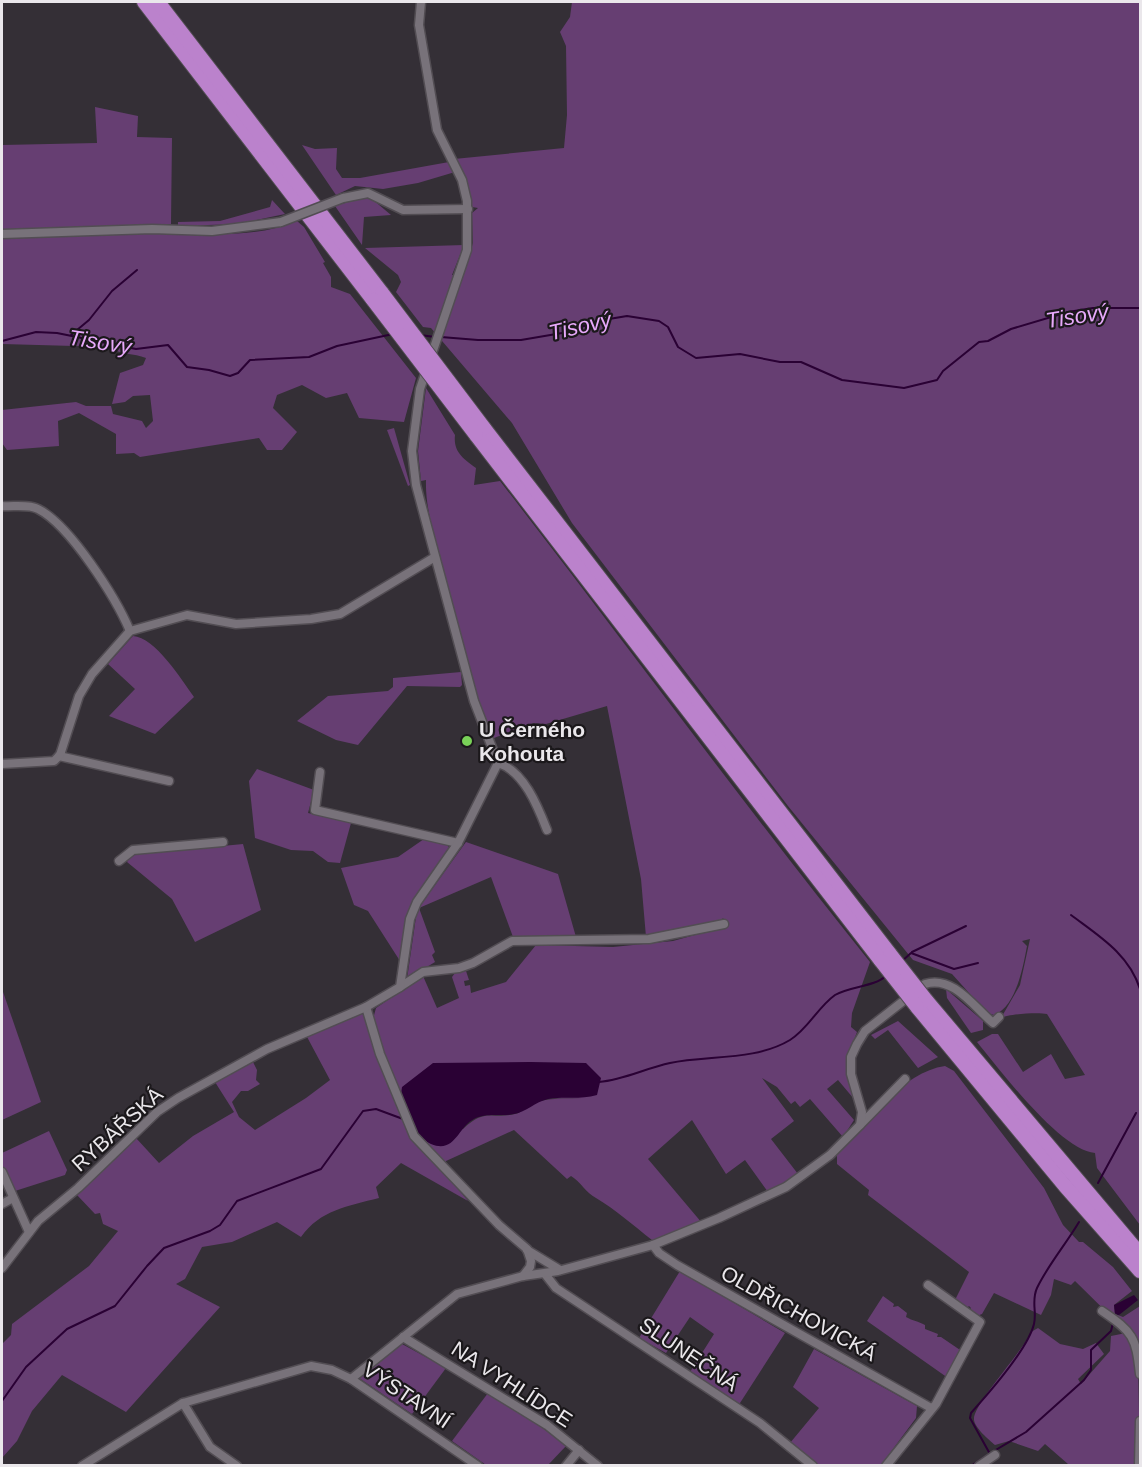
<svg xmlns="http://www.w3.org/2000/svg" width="1142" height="1467" viewBox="0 0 1142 1467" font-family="Helvetica,sans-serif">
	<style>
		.green { fill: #663e72; fill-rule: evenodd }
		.water { fill: #2a0134 }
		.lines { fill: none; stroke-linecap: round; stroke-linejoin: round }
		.stream { stroke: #2a0134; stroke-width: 2 }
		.minor-casing { stroke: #524d53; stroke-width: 11 }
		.trunk-casing { stroke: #524d53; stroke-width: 16 }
		.minor { stroke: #78727a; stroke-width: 8 }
		.trunk { stroke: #bb82cc; stroke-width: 14 }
		.minor-bridge-casing { stroke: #524d53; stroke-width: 11; stroke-linecap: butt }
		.trunk-bridge-casing { stroke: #524d53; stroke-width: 16; stroke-linecap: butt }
		.minor-bridge { stroke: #78727a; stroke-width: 8 }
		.trunk-bridge { stroke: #bb82cc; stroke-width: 14 }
		.poi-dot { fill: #79d158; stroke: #1b181b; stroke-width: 2 }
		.labels { text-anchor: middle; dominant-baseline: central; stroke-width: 4.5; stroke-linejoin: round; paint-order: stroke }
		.poi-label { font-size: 21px; font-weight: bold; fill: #eae7eb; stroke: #1b181b; text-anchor: start }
		.street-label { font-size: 21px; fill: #eae7eb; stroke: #1b181b }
		.water-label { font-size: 22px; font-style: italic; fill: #e7a9fa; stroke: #1b181b }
	</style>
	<rect width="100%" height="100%" fill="#342f36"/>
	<g class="green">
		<path d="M572 2H1140V1225L1097 1168 1095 1153C1061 1151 999 1069 977 1042L992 1034H998L1023 1072 1051 1054 1065 1079 1085 1075 1047 1014C1038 1012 1009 1014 1001 1018L1020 985 1030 939 1022 941 1027 946C1023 967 1016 1007 994 1015L987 1013 952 974 913 960 788 806 572 523 512 423 431 328 423 327 396 292 401 282 398 275 365 248 464 245 452 275 464 274 473 243 472 213 478 208 472 207 454 159 564 148 567 115 566 46 560 32 570 17Z"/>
		<polygon points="95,107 138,116 137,137 172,138 171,224 5,230 2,228 2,145 97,143"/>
		<polygon points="302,145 315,149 337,148 336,169 342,178 360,178 449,162 455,172 418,183 383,189 355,186 336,195"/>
		<polygon points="356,199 372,199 391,215 364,217 362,245 335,206"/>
		<polygon points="272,200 285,214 238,224 178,226 178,222 220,221 270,207"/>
		<path d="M297 221 304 227 325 262 323 263 331 277V287L350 294 416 378 404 422 359 418 347 393 326 398 302 385 277 395 273 408 297 432 282 450H267L259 438 140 457 134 453 116 454V434L79 413 58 421 59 446 7 450 2 443V410L76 402 86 406H111L113 414 142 421 146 428 153 421 150 395 133 396 125 402 112 404 120 373 143 365 146 358C134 353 120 355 110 347L2 344V238C53 236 105 235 157 233 204 232 252 240 297 221Z"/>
		<path d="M426 388 455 435C453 452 464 459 476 468L474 485 500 481C624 641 744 805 870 962L852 1013 851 1027 857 1032 847 1059 854 1099 838 1080 827 1089 854 1120 843 1137 810 1099 800 1107 795 1101 791 1104 777 1087 762 1078 794 1121 771 1139 798 1174 768 1192 745 1160 726 1174 692 1120 648 1159 702 1223 657 1240H652C634 1226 615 1209 596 1198 586 1193 581 1182 571 1176L567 1179 514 1130 446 1161 444 1172 468 1201 401 1163 376 1187 379 1198C348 1206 320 1210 301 1237L277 1222 232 1242 202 1247 185 1279 176 1284 220 1307 126 1412 62 1375 32 1411 17 1441 2 1458V1344L11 1335 12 1324 89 1266 118 1231 103 1224 100 1213 95 1214 77 1195 136 1138 159 1163 193 1136 234 1112 215 1082 253 1062 257 1070 256 1080 260 1084 248 1091H241L232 1102 239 1117 255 1130 306 1098 330 1080 306 1035 363 1012 374 1044 380 1039 373 1019 376 1008 423 976 437 1008 459 998 452 977 455 973 466 971 469 980 464 981 465 986 470 985 471 993 506 982 536 945 613 947 673 941 727 926 723 918 720 922 646 937 641 879 607 706 546 724 533 723 494 738C468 683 456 624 442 566 435 538 425 508 426 480L421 481 418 451ZM401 1094 582 1099C565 1099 547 1097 531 1104 526 1107 521 1113 515 1114 492 1120 486 1107 463 1129L410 1118Z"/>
		<polygon points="394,428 410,485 408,486 387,430"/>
		<path d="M133 636C155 637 181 679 194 697L155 734 109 716 135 689 108 664Z"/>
		<polygon points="461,672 462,685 460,687 407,686 358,745 336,740 297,721 328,696 388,691 393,687 393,678"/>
		<polygon points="257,769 314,790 308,813 351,823 340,863 328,862 313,851 291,850 255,838 249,781"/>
		<path d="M424 839 447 845 450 848C418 893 406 905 400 961L368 911 354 905 341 868 398 857Z"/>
		<polygon points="466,842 558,874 576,937 513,937 491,877 419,908 435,952 432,955 435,962 407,979 417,910"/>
		<polygon points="243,844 261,910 195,942 172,899 127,862 130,855"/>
		<polygon points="2,989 41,1102 2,1120"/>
		<polygon points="946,989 983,1021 983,1030 971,1033 947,998"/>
		<polygon points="898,1021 938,1057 918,1068 888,1030 875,1039 871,1035"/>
		<path d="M945 1066 954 1071 1044 1188 1063 1225 1079 1242H1083L1113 1267 1132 1291 1114 1305 1115 1314 1123 1317 1140 1306V1352L1138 1343 1075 1281 1071 1285 1054 1279 1051 1295 1041 1315 994 1293 982 1314 977 1316 970 1311 971 1308 969 1306 966 1309 955 1300 969 1272 868 1195 869 1190 837 1164V1151C866 1122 903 1072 945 1066Z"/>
		<polygon points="49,1131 67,1170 65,1175 15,1191 2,1165 2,1153"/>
		<polygon points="680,1271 785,1333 740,1403 736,1403 690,1372 714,1334 690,1317 666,1353 639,1338"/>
		<path d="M883 1296 894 1304 893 1307 898 1306 907 1313 906 1317C913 1321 918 1321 925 1325V1329L938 1334 937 1337H941L963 1352 948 1378 867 1321Z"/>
		<path d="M1038 1328 1060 1344 1083 1349 1096 1343 1104 1354 1078 1379 1081 1384 1110 1351 1111 1336 1126 1333 1138 1360 1140 1465H1066L1068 1464 1045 1444 1038 1451 1009 1441 995 1445C989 1440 975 1428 974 1420 972 1405 1022 1353 1031 1332Z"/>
		<polygon points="402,1344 446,1368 412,1414 359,1378 360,1375"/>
		<polygon points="814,1349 917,1406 916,1418 881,1465 818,1465 790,1443 819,1408 793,1387"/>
		<polygon points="488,1393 540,1426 566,1446 548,1465 486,1465 452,1441"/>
	</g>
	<g class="water">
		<path d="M530 1062 586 1063 601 1078 597 1095C580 1100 564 1096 548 1099 535 1102 526 1112 514 1114 501 1117 487 1112 474 1119 458 1127 455 1154 431 1144 413 1136 407 1110 401 1094L402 1087 433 1063Z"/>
		<polygon points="1134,1295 1138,1300 1119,1315 1115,1314 1114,1305"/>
	</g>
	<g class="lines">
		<g class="stream">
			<polyline points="71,335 89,320 112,291 137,270"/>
			<polyline points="420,335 435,337"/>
			<polyline points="441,337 478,340 521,340 568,332 597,321 627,316 659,321 668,327 678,347 696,358 740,354 780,362 801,362 842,380 904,388 937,380 943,371 979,342 988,341 1011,329 1068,312 1093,308 1140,308"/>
			<polyline points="2,341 36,332 57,333 136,349 168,345 187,367 209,370 230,376 238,373 250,360 309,357 337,346 393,334"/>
			<path d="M1071 915C1099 936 1129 954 1140 989"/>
			<polyline points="912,952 966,926"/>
			<polyline points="901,962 911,953 954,969 978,963"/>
			<path d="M599 1082C624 1080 646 1068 670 1063 708 1055 755 1061 790 1040 808 1029 818 1007 835 995 850 986 874 987 886 976"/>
			<polyline points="1098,1183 1136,1113"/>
			<polyline points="2,1401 26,1367 67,1329 115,1306 147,1266 164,1248 210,1231 220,1225 237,1201 321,1169 363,1111 376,1109 403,1119"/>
			<polyline points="994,1451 1026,1432 1084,1380 1091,1370 1091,1350 1111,1331 1113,1323"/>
			<path d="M990 1454 970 1418 971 1413C989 1393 1028 1349 1034 1324 1037 1311 1031 1301 1037 1288 1048 1265 1066 1244 1079 1222"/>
			<polyline points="971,1466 989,1454"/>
		</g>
		<defs>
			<g id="minor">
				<polyline points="343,198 368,193 403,210 468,209"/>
				<polyline points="2,234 152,229 212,231 281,222"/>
				<path d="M2 506C12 507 29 504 38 509 70 525 116 598 130 631"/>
				<polyline points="59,756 169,781"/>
				<path d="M498 763C524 771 538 807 547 830"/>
				<polyline points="2,764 54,761 60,755 79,696 92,674 130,631 187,615 236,624 311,619 340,614 435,557"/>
				<polyline points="320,772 315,810 458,843"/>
				<polyline points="119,861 133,850 223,842"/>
				<polyline points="400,987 423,972 459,968 473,963 512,941 649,939 724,924"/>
				<polyline points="366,1007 380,1054 414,1136 499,1225 527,1249 531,1261 530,1267 523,1276"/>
				<polyline points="860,1125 905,1079"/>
				<polyline points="2,1172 29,1232"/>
				<polyline points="2,1204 13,1198"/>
				<polyline points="653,1245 659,1253 677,1265 931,1408"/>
				<polyline points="527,1250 560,1270"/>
				<polyline points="2,1268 38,1221 78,1188 157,1112 178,1098 267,1049 366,1007 400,987 410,919 417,902 458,843 498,763 474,701 416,485 412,451 420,389 467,250 467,201 462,180 437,130 419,25 421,2"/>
				<polyline points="545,1274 556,1288 760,1423 813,1466"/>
				<path d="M1102 1311C1133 1332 1136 1337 1140 1374"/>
				<polyline points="403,1337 547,1425 598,1466"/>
				<path d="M351 1379 457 1294 523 1276 558 1271 653 1245 719 1218 786 1187 830 1155 860 1125 862 1112 851 1074V1057L857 1044 865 1031 925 984C953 975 974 1007 993 1023L999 1017"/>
				<polyline points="183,1403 210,1447 237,1466"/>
				<polyline points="82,1466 183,1403 311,1366 332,1370 351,1379 478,1466"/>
				<polyline points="566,1466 579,1450"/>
				<polyline points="886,1466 936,1404 980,1322 928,1285"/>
				<polyline points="979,1466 995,1455"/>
				<polyline points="1139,1466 1140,1421"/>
			</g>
			<g id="trunk">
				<polyline points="144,2 373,300"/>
				<polyline points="158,2 382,293"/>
				<polyline points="484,428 890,954"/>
				<polyline points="476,435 881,961"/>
				<polyline points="926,1000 1140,1254"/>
				<polyline points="917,1007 1065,1186 1140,1271"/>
			</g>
		</defs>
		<use href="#minor" class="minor-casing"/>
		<use href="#trunk" class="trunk-casing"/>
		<use href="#minor" class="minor"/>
		<use href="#trunk" class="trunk"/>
		<defs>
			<polyline id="minor-bridge" points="281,222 343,198"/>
			<g id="trunk-bridge">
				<polyline points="382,293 484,428"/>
				<polyline points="373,300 476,435"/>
				<polyline points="890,954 926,1000"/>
				<polyline points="881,961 917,1007"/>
			</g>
		</defs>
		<use href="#minor-bridge" class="minor-bridge-casing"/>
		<use href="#trunk-bridge" class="trunk-bridge-casing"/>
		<use href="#minor-bridge" class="minor-bridge"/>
		<use href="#trunk-bridge" class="trunk-bridge"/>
	</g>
	<circle class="poi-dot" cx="467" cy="741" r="6"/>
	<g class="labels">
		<g class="poi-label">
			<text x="479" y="729">U Černého<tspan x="479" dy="24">Kohouta</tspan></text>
		</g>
		<g class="street-label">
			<text transform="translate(117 1129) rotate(-42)">RYBÁŘSKÁ</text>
			<text transform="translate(799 1313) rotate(29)">OLDŘICHOVICKÁ</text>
			<text transform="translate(689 1354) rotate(34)">SLUNEČNÁ</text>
			<text transform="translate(512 1384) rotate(33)">NA VYHLÍDCE</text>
			<text transform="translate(407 1395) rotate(34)">VÝSTAVNÍ</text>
		</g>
		<g class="water-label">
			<text transform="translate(1077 316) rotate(-9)">Tisový</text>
			<text transform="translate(580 326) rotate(-13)">Tisový</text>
			<text transform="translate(100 342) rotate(9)">Tisový</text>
		</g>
	</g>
	<rect width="1142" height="1467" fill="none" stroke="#eae7eb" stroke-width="6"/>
</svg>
